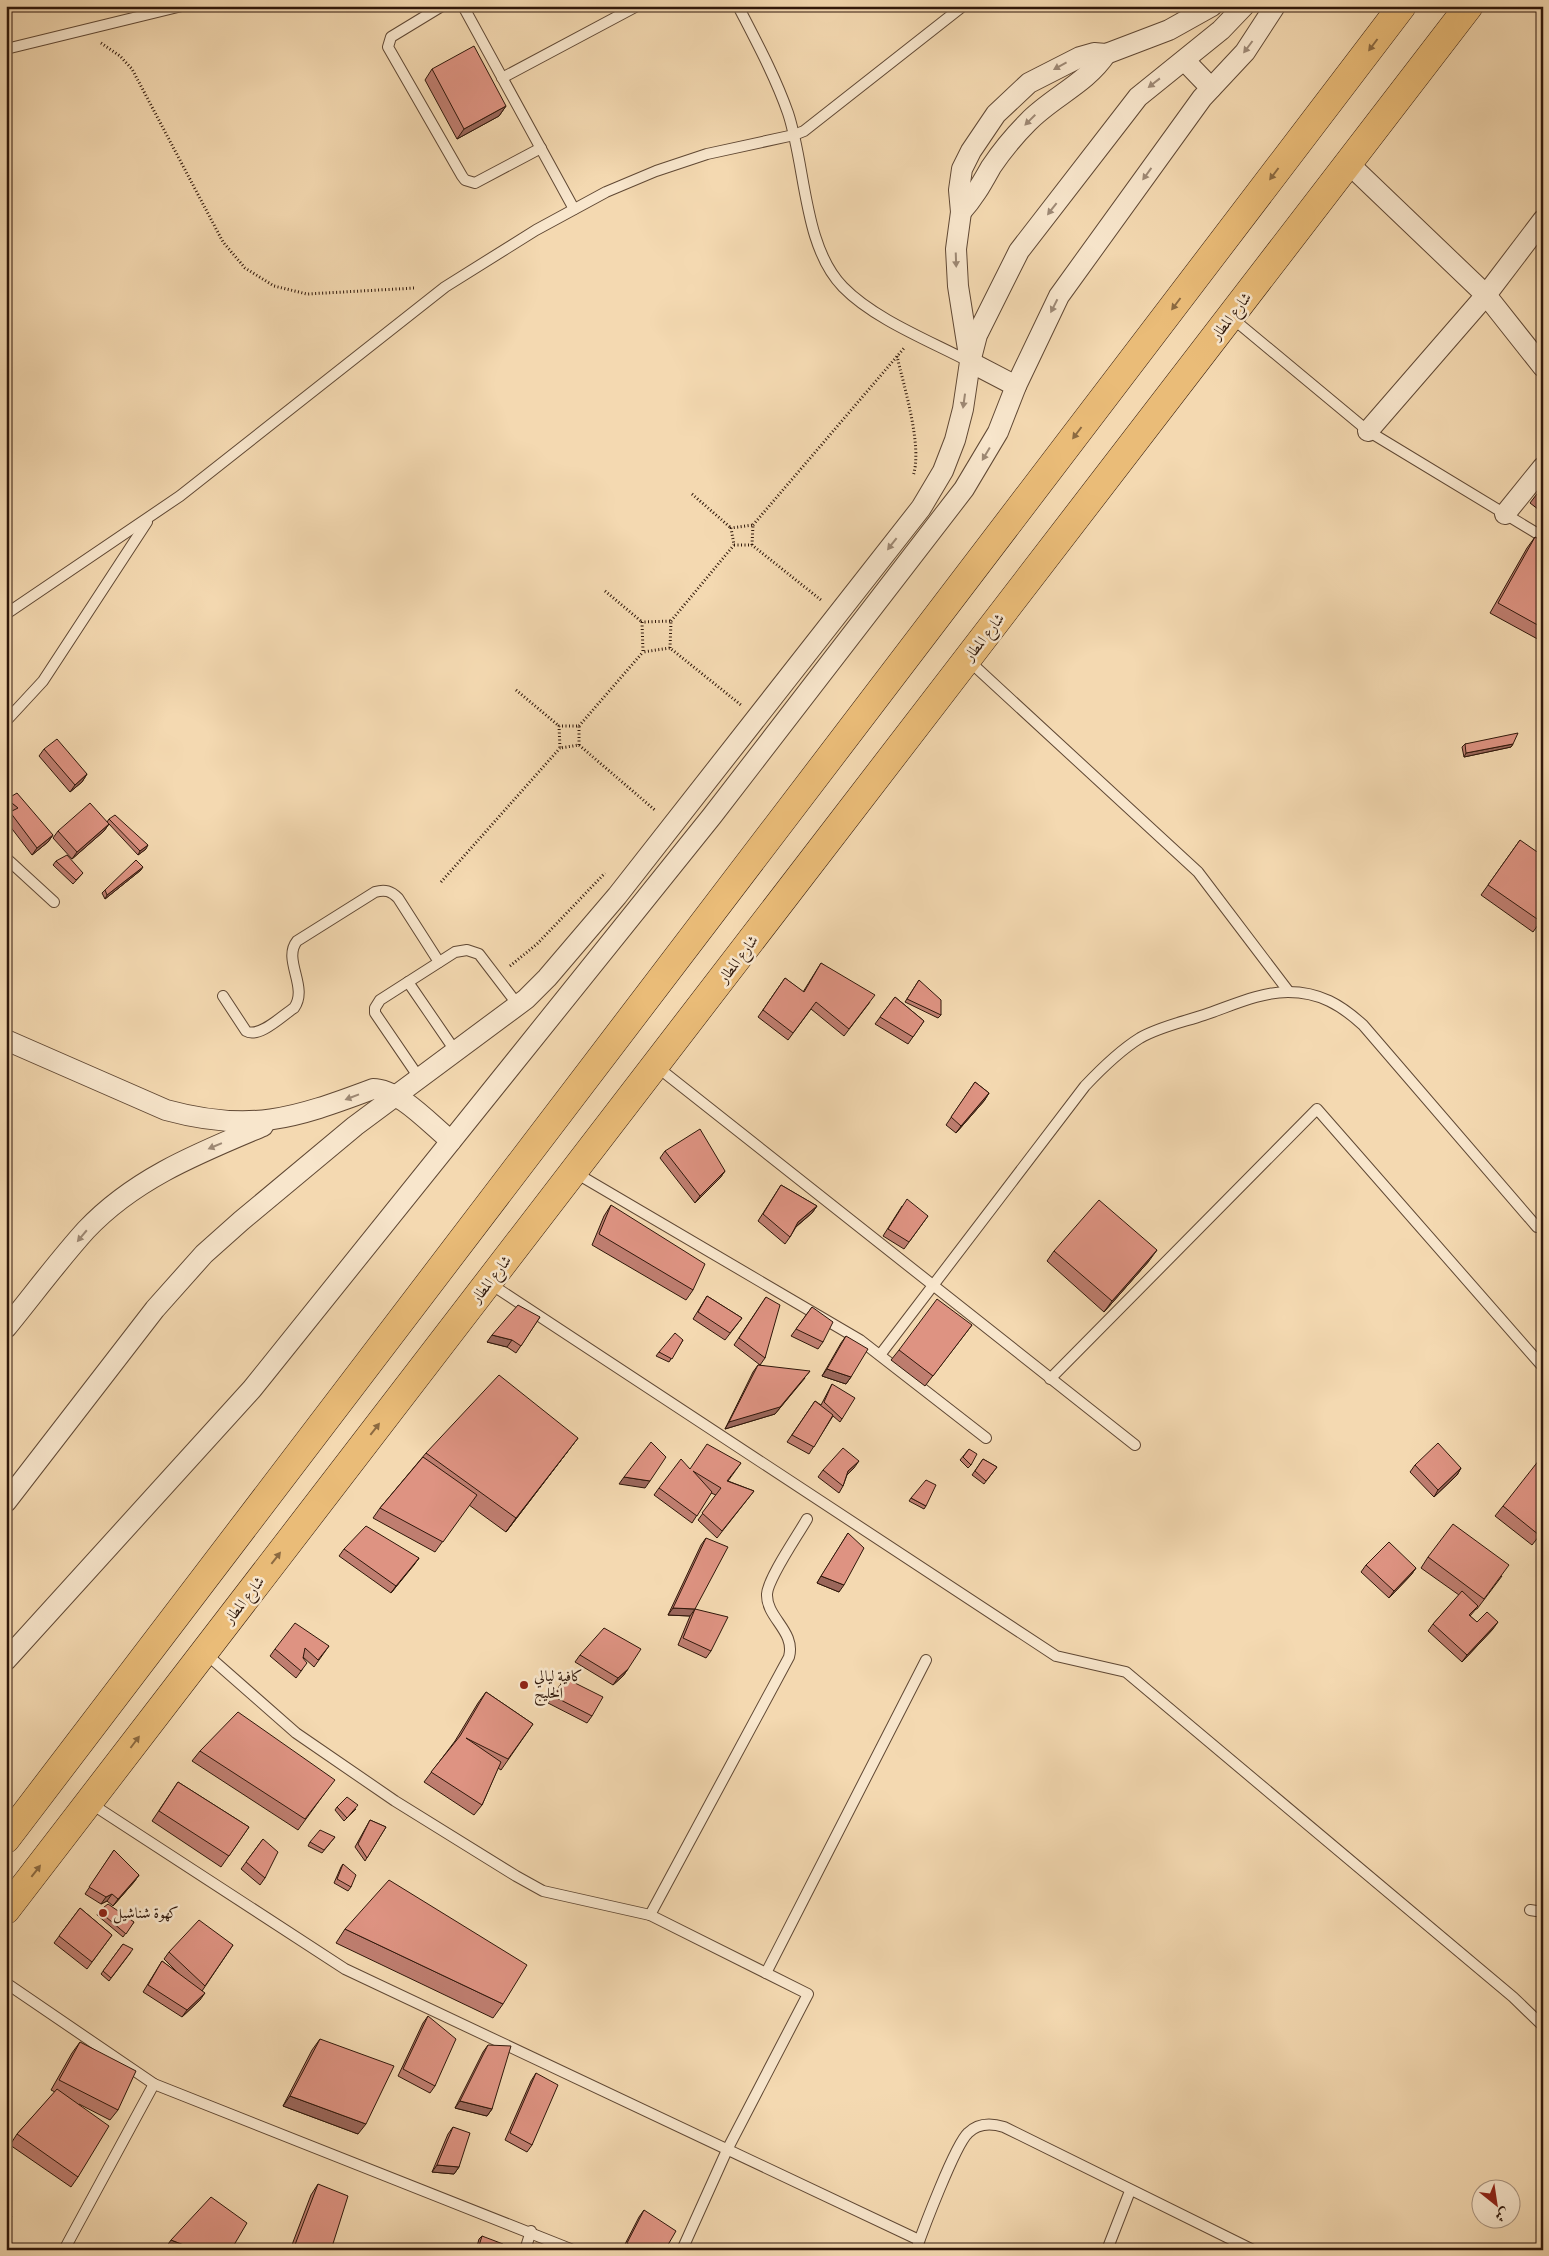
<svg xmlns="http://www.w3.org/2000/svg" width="1549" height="2256" viewBox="0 0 1549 2256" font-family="Alegreya,Amiri,serif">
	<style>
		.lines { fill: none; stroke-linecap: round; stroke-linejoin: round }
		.lane-casing { stroke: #604834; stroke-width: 12 }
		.street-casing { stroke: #604834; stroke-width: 22 }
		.primary-casing { stroke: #2f170a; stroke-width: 29 }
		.path { stroke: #2f170a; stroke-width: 3; stroke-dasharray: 1 2.5; stroke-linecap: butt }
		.lane { stroke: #f8e6cc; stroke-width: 10 }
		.street { stroke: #f8e6cc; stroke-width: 20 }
		.primary { stroke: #eabc78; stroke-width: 28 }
		.wall { fill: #bf7e70; stroke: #2f170a }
		.shaded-wall { fill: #9b675b; stroke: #2f170a }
		.building { fill: #de9382; stroke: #2f170a }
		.oneway { fill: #8c6a41 }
		.oneway2 { fill: #9e8975 }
		.poi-dot { fill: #8f2418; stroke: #f8e6cc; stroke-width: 2 }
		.labels { text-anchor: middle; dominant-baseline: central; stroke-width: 5; stroke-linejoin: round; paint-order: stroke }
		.street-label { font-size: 15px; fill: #2f170a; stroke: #f8e6cc }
		.poi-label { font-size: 15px; fill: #2f170a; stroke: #f8e6cc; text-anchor: start }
	</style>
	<rect width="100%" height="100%" fill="#f4d9b1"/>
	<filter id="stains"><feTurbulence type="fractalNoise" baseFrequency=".004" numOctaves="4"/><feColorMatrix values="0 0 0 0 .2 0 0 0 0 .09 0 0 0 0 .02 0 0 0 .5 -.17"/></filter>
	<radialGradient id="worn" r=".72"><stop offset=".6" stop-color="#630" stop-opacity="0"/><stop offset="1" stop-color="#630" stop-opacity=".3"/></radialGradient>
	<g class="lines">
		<defs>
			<g id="lane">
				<polyline points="442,6 391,37 388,47 462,176 465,180 475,183 541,148"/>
				<polyline points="463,6 574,209"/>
				<path d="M738 6C756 41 775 76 788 113 806 167 803 246 843 287 874 319 930 341 970 362"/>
				<polyline points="6,49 182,6"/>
				<polyline points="502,78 637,6"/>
				<polyline points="1232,318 1368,431 1543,537"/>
				<polyline points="6,614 180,496 445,287 536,230 606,192 656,171 707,154 794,135 804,131 963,6"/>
				<polyline points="968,660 1198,872 1289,992"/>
				<polyline points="6,721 43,681 147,522"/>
				<polyline points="6,858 54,902"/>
				<polyline points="408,982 456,1052"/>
				<path d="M223 996 246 1031C259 1039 283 1015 294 1008 309 987 282 960 297 941L375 892C385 889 391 891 398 898L439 962"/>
				<polyline points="656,1066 1135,1445"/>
				<polyline points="420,1079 375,1013 375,1008 380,1000 455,952 467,950 479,954 518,1005"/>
				<polyline points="574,1172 860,1340 986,1438"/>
				<polyline points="489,1283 1056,1656 1126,1672 1513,1997 1543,2026"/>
				<path d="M880 1355 1085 1086C1102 1068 1119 1051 1140 1038 1159 1027 1183 1022 1204 1015 1231 1006 1260 992 1288 992 1320 992 1341 1005 1363 1025L1537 1227"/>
				<polyline points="1050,1379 1317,1109 1543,1367"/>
				<polyline points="205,1653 296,1733 395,1801 516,1876 543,1891 650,1915 808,1994 727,2150 682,2250"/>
				<polyline points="90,1803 345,1969 919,2240"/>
				<polyline points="1530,1910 1543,1912"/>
				<path d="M650 1915 789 1657C796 1631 766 1618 767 1594 768 1578 798 1535 807 1519"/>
				<polyline points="766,1973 926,1660"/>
				<polyline points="6,1983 154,2084 573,2250"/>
				<polyline points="64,2250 154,2084"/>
				<polyline points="525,2250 531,2231"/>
				<path d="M916 2250C923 2230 955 2145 968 2133 978 2123 991 2123 1004 2127L1253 2250"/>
				<polyline points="1107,2250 1130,2191"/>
			</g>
			<g id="street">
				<polyline points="1185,61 1211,88"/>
				<polyline points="1348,163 1486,295 1543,367"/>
				<path d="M961 212C974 198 982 183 991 167 1001 152 1015 135 1028 122 1052 97 1086 84 1106 54"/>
				<polyline points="1016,386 970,362 958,286 956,249 961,212 959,190 962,169 971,151 996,114 1029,83 1080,57 1094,53 1106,54 1169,30 1212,6"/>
				<polyline points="1368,431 1486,295 1543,220"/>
				<polyline points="1505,514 1543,467"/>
				<path d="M6 1040 166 1110C250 1133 293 1119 373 1089 399 1089 431 1125 451 1141"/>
				<path d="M6 1328C33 1295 58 1261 86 1230 135 1178 199 1153 263 1126"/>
				<polyline points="6,1502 155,1309 204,1254 241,1221 355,1126 526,999 547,978 617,896 921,508 943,471 955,440 963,409 970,362 977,335 1019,251 1138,97 1221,30 1244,6"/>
				<polyline points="6,1660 252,1389 712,816 964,489 998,432 1016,386 1059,296 1202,98 1245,52 1275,6"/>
			</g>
			<g id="primary">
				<polyline points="6,1839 1402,6"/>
				<polyline points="6,1910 1469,6"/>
			</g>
		</defs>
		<use href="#lane" class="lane-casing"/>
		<use href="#street" class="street-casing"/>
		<use href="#primary" class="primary-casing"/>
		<g class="path">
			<polyline points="101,43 120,56 132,69 223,242 245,268 274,286 307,294 415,288"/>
			<path d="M897 356C904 387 923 447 913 476"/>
			<polyline points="692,494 731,528"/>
			<polyline points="753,525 905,347"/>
			<polyline points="752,545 753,525 731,528 734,545 752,545 821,600"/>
			<polyline points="605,591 642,622"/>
			<polyline points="671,621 734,545"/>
			<polyline points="670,648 671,621 642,622 643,652 670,648 741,705"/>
			<polyline points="516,690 559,726"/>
			<polyline points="579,726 643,652"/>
			<polyline points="579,745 579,726 559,726 560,748 579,745 656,811"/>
			<polyline points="441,882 560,748"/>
			<polyline points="510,966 537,944 605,873"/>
		</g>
		<use href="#lane" class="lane"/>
		<use href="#street" class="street"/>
		<use href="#primary" class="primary"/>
	</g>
	<g class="wall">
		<polygon points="432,69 506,106 499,116 457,139 425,80"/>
		<polygon points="1543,486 1543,513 1530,503"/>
		<polygon points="1535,537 1543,542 1543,642 1490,613 1527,548"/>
		<polygon points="1465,744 1513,744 1511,747 1464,757 1462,747"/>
		<polygon points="44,749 87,774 82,782 70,792 39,756"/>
		<polygon points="7,799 53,835 48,842 32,855 6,821 6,818 10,813 6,810 6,801"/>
		<polygon points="109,819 146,849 138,855 109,824 104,831 72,859 53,838 58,831 107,822"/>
		<polygon points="1520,840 1543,918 1533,932 1481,895"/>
		<polygon points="56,861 83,873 73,884 53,865"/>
		<polygon points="141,870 105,899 102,893 105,890"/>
		<polygon points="821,963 870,1002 844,1036 811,1009 788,1040 758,1017 785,978 803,992"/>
		<polygon points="919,980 941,1015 938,1018 905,1002"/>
		<polygon points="895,997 924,1021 908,1044 875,1024"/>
		<polygon points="975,1082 989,1093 984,1101 956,1133 946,1125"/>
		<polygon points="665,1151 725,1171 720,1178 695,1203 660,1158"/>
		<polygon points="781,1185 817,1206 812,1213 796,1227 790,1237 785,1244 758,1221"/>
		<polygon points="611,1205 693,1290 686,1300 592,1245 604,1216"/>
		<polygon points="902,1206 928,1216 904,1249 883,1236"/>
		<polygon points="1054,1251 1149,1261 1104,1312 1047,1261"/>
		<polygon points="707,1296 742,1318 725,1340 693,1319"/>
		<polygon points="766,1297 765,1358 760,1365 805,1378 775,1414 725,1429 753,1372 758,1365 760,1365 734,1345"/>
		<polygon points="812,1307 823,1342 818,1349 791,1336"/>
		<polygon points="540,1317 516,1353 507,1347 487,1342"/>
		<polygon points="972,1325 925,1386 891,1360 899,1350"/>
		<polygon points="846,1336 851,1377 846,1384 822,1376 841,1343"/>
		<polygon points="683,1340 669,1362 656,1356 659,1352"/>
		<polygon points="832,1384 842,1419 840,1422 833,1416 809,1454 787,1442 815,1401 821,1405"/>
		<polygon points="969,1449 971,1465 968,1468 960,1460"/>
		<polygon points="568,1451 506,1532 469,1505 435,1552 373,1518 380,1508 426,1453"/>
		<polygon points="983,1459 997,1467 984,1484 972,1475"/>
		<polygon points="741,1463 728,1481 754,1491 717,1538 698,1520 716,1495 711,1493 692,1523 654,1495 659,1488 690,1469"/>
		<polygon points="1415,1465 1461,1468 1457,1475 1434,1497 1410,1472"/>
		<polygon points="854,1468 847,1475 843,1486 839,1493 818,1477 823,1470"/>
		<polygon points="911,1498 926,1506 924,1509 909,1501"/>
		<polygon points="1503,1506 1543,1531 1532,1545 1495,1516"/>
		<polygon points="848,1533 839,1592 817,1583"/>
		<polygon points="706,1538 695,1609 711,1651 706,1658 678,1645 690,1616 668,1615 701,1545"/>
		<polygon points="344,1549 419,1558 391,1593 339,1556"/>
		<polygon points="1428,1557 1502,1576 1477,1609 1476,1609 1470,1616 1477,1622 1493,1629 1462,1662 1428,1631 1433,1624 1459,1595 1421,1568"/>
		<polygon points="1366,1565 1416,1568 1411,1575 1389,1598 1361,1572"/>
		<polygon points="329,1646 314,1667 303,1657 302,1670 296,1678 270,1656 275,1649"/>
		<polygon points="580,1655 628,1669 623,1676 613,1685 575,1662"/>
		<polygon points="565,1678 592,1716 587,1723 548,1703"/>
		<polygon points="486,1692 533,1724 501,1770 498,1768 482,1805 474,1815 424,1782 455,1741 478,1703"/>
		<polygon points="200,1751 327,1790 298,1830 192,1761"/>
		<polygon points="178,1782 249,1827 221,1867 152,1821"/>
		<polygon points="337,1807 356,1809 344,1821 335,1810"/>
		<polygon points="370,1820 386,1827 365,1861 355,1847"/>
		<polygon points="335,1837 322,1853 308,1846 310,1842"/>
		<polygon points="263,1839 265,1878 260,1885 241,1869"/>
		<polygon points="114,1850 139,1875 134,1882 113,1906 107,1901 101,1904 85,1894"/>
		<polygon points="343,1864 351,1887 348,1891 334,1883 341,1867"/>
		<polygon points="80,1908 112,1935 87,1969 54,1943"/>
		<polygon points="99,1911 134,1922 123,1937 97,1915"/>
		<polygon points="345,1929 503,2004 493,2018 336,1943"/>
		<polygon points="123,1944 131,1952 109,1981 101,1974"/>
		<polygon points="233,1945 202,1991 200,2000 182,2017 143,1992 162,1961 179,1974 164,1959 169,1952"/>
		<polygon points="428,2016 435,2086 430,2093 398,2076 423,2023"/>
		<polygon points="320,2039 358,2134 283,2106 312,2050"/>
		<polygon points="80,2042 118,2110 110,2120 79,2104 78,2177 71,2187 10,2145 17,2134 55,2092 51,2090 72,2053"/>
		<polygon points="488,2045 492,2109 487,2116 455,2108 483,2052"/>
		<polygon points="536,2073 532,2145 527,2152 505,2140 531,2081"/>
		<polygon points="453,2127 459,2167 454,2174 432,2172 448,2134"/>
		<polygon points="318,2184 331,2250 290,2250 311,2195"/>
		<polygon points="644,2210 665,2250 622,2250 639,2217"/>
		<polygon points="482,2236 502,2250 476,2250 479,2239"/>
	</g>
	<g class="shaded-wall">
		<polygon points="506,106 499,116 457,139 464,129"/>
		<polygon points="1513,744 1511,747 1464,757 1466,753"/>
		<polygon points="87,774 82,782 70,792 75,785"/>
		<polygon points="109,824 104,831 72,859 77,852"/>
		<polygon points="53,835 48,842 32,855 37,848"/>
		<polygon points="148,845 146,849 138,855 140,851"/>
		<polygon points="143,867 141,870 105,899 107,895"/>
		<polygon points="989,1093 984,1101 956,1133 961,1126"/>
		<polygon points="725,1171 720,1178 695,1203 700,1196"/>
		<polygon points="817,1206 812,1213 793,1229 798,1222"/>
		<polygon points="1157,1250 1149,1261 1104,1312 1112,1301"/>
		<polygon points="492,1335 512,1340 507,1347 487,1342"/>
		<polygon points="827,1369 851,1377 846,1384 822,1376"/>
		<polygon points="810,1371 775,1414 725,1429 729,1422"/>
		<polygon points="578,1438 568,1451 506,1532 516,1518"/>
		<polygon points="859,1461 854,1468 843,1479 848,1471"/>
		<polygon points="1461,1468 1457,1475 1434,1497 1438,1490"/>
		<polygon points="624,1477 650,1481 645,1488 619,1484"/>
		<polygon points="419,1558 414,1565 391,1593 396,1586"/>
		<polygon points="1416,1568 1411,1575 1389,1598 1394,1591"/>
		<polygon points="821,1576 844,1585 839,1592 817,1583"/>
		<polygon points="673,1608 695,1609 690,1616 668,1615"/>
		<polygon points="1498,1622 1493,1629 1462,1662 1467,1655"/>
		<polygon points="628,1669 623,1676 613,1685 618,1678"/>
		<polygon points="139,1875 134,1882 113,1906 118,1899"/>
		<polygon points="112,1894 107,1901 101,1904 106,1897"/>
		<polygon points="205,1993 200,2000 182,2017 187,2010"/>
		<polygon points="290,2096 366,2124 358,2134 283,2106"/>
		<polygon points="460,2101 492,2109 487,2116 455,2108"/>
		<polygon points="437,2165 459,2167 454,2174 432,2172"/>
		<polygon points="171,2240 197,2250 164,2250"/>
	</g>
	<g class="building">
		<polygon points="474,46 506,106 464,129 432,69"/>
		<polygon points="1543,486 1543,496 1537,492"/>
		<polygon points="1535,537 1543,542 1543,628 1498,603"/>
		<polygon points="1518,733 1513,744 1466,753 1465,744"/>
		<polygon points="57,739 87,774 75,785 44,749"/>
		<polygon points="17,793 53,835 37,848 10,812 18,808 7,799"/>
		<polygon points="90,803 109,824 77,852 58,831"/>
		<polygon points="115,815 148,845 140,851 109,819"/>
		<polygon points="1520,840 1543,856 1543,918 1540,921 1488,885"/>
		<polygon points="67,855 83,873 76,880 56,861"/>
		<polygon points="136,860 143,867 107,895 105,890"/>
		<polygon points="821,963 875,995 849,1029 816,1002 793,1033 763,1010 785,978 804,992"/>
		<polygon points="919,980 941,1000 941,1015 907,999"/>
		<polygon points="895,997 924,1021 913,1037 880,1017"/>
		<polygon points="975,1082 989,1093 961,1126 951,1117"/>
		<polygon points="700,1129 725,1171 700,1196 665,1151"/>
		<polygon points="781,1185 817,1206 798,1222 790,1237 763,1214"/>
		<polygon points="907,1199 928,1216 909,1242 888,1229"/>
		<polygon points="1099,1200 1157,1250 1112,1301 1054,1251"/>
		<polygon points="611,1205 705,1264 693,1290 599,1234"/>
		<polygon points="707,1296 742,1318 730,1333 698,1312"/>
		<polygon points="766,1297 780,1305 765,1358 739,1338"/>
		<polygon points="937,1299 972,1325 933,1376 899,1350"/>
		<polygon points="518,1305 540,1317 521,1346 512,1340 492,1335"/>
		<polygon points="812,1307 833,1322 823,1342 796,1329"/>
		<polygon points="675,1333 683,1340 672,1359 659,1352"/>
		<polygon points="846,1336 868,1349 851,1377 827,1369"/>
		<polygon points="758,1365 810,1371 780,1407 729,1422"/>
		<polygon points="499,1375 578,1438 516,1518 426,1453"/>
		<polygon points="832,1384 855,1398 842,1419 824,1402"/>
		<polygon points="815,1401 833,1415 814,1447 792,1435"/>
		<polygon points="651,1442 666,1457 650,1481 624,1477"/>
		<polygon points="1438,1443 1461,1468 1438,1490 1415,1465"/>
		<polygon points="707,1444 741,1463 727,1481 754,1491 722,1531 702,1513 721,1488 693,1471 712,1492 697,1516 659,1488 681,1459 690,1469"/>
		<polygon points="843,1448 859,1461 848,1471 843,1486 823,1470"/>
		<polygon points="969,1449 977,1454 971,1465 963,1457"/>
		<polygon points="1543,1455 1543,1530 1539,1535 1503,1506"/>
		<polygon points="423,1457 477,1495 443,1542 380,1508"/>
		<polygon points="983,1459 997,1467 986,1481 975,1471"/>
		<polygon points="926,1480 936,1485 926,1506 911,1498"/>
		<polygon points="1453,1524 1509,1565 1484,1599 1428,1557"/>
		<polygon points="366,1526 419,1558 396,1586 344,1549"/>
		<polygon points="848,1533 864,1548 844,1585 821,1576"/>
		<polygon points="706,1538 728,1547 695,1609 673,1608"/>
		<polygon points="1389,1542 1416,1568 1394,1591 1366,1565"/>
		<polygon points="1462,1591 1478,1606 1469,1615 1477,1622 1487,1612 1498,1622 1467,1655 1433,1624"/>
		<polygon points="695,1609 728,1617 711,1651 683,1638"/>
		<polygon points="295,1623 329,1646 318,1660 305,1648 303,1658 307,1663 301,1671 275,1649"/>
		<polygon points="604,1628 641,1649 628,1669 618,1678 580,1655"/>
		<polygon points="565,1678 603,1697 592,1716 553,1696"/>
		<polygon points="486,1692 533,1724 508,1759 466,1738 501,1762 482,1805 431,1772 460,1736"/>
		<polygon points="238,1712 335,1780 305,1819 200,1751"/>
		<polygon points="178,1782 249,1827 229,1856 159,1811"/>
		<polygon points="347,1797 358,1805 347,1818 337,1807"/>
		<polygon points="370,1820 386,1827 367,1858 358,1844"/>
		<polygon points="320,1830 335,1837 324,1850 310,1842"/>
		<polygon points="263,1839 278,1852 265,1878 246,1862"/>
		<polygon points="114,1850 139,1875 118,1899 112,1894 106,1897 89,1887"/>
		<polygon points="343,1864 356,1875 351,1887 337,1879"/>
		<polygon points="389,1880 527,1965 503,2004 345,1929"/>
		<polygon points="108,1904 134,1922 126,1934 99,1911"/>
		<polygon points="80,1908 112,1935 92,1962 59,1936"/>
		<polygon points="199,1920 233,1945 205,1986 169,1952"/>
		<polygon points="123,1944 133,1949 111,1978 103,1971"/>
		<polygon points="162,1961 205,1993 187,2010 148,1985"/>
		<polygon points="428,2016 456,2039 435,2086 403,2069"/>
		<polygon points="320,2039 394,2066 366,2124 290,2096"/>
		<polygon points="80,2042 136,2071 118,2110 59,2080"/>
		<polygon points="488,2045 511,2046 492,2109 460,2101"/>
		<polygon points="536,2073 558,2085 532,2145 510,2133"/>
		<polygon points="57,2089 109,2126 78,2177 17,2134"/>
		<polygon points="453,2127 470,2133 459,2167 437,2165"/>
		<polygon points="6,2183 9,2184 6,2188"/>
		<polygon points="318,2184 348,2196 331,2250 293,2250"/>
		<polygon points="211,2197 247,2223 231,2250 197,2250 171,2240"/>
		<polygon points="644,2210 676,2231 665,2250 636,2250 627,2243"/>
		<polygon points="6,2212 12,2216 6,2225"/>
		<polygon points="482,2236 503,2244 502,2250 478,2249"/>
	</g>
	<defs><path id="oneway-solid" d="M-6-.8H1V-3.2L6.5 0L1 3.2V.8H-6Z" transform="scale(1.25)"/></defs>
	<g class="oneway">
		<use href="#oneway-solid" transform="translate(1373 45) rotate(127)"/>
		<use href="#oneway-solid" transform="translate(1274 174) rotate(127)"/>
		<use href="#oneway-solid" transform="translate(1176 304) rotate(127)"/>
		<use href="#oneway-solid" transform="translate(1077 433) rotate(127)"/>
		<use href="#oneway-solid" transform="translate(375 1429) rotate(-52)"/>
		<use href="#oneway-solid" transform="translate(276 1558) rotate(-52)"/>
		<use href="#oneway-solid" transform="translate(135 1742) rotate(-53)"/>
		<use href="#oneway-solid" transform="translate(36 1871) rotate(-52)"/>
	</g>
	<g class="oneway2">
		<use href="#oneway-solid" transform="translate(1248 47) rotate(127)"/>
		<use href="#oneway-solid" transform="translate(1060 66) rotate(151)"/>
		<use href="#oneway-solid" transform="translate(1154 83) rotate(142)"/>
		<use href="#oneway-solid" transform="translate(1030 120) rotate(135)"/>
		<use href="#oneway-solid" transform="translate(1147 174) rotate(126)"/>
		<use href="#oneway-solid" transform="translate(1052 209) rotate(128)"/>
		<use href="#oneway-solid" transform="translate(956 260) rotate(88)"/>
		<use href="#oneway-solid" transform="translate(1054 306) rotate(117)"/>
		<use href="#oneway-solid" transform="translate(964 401) rotate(98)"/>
		<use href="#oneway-solid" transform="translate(986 454) rotate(121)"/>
		<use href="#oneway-solid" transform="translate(892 544) rotate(128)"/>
		<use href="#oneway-solid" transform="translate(352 1097) rotate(159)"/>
		<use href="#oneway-solid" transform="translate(215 1146) rotate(157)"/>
		<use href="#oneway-solid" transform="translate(82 1236) rotate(130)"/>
	</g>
	<g class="poi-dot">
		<circle cx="524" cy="1685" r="5"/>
		<circle cx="103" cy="1913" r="5"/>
	</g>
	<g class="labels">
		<g class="street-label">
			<text transform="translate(1231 316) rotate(-52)">شارع المطار</text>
			<text transform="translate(984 637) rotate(-52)">شارع المطار</text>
			<text transform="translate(738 959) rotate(-53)">شارع المطار</text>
			<text transform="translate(491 1279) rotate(-52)">شارع المطار</text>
			<text transform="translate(244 1600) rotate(-52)">شارع المطار</text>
		</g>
		<g class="poi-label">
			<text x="534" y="1676">كافية ليالي<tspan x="534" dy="17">الخليج</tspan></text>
			<text x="113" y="1913">كهوة شناشيل</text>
		</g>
	</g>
	<rect width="1549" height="2256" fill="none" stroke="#f4d9b1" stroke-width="25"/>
	<rect x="8" y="8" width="1534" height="2241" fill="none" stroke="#2f170a" stroke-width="2.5"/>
	<rect x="12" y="12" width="1524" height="2231" fill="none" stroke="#2f170a"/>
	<g transform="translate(1496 2204) rotate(150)"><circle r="24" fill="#f8e6cc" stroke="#a8937e"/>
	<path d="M0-4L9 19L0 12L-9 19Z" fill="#8f2418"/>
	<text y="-8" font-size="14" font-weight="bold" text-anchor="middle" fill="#2f170a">ش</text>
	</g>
	<rect width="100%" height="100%" filter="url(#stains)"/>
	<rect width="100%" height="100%" fill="url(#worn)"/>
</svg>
